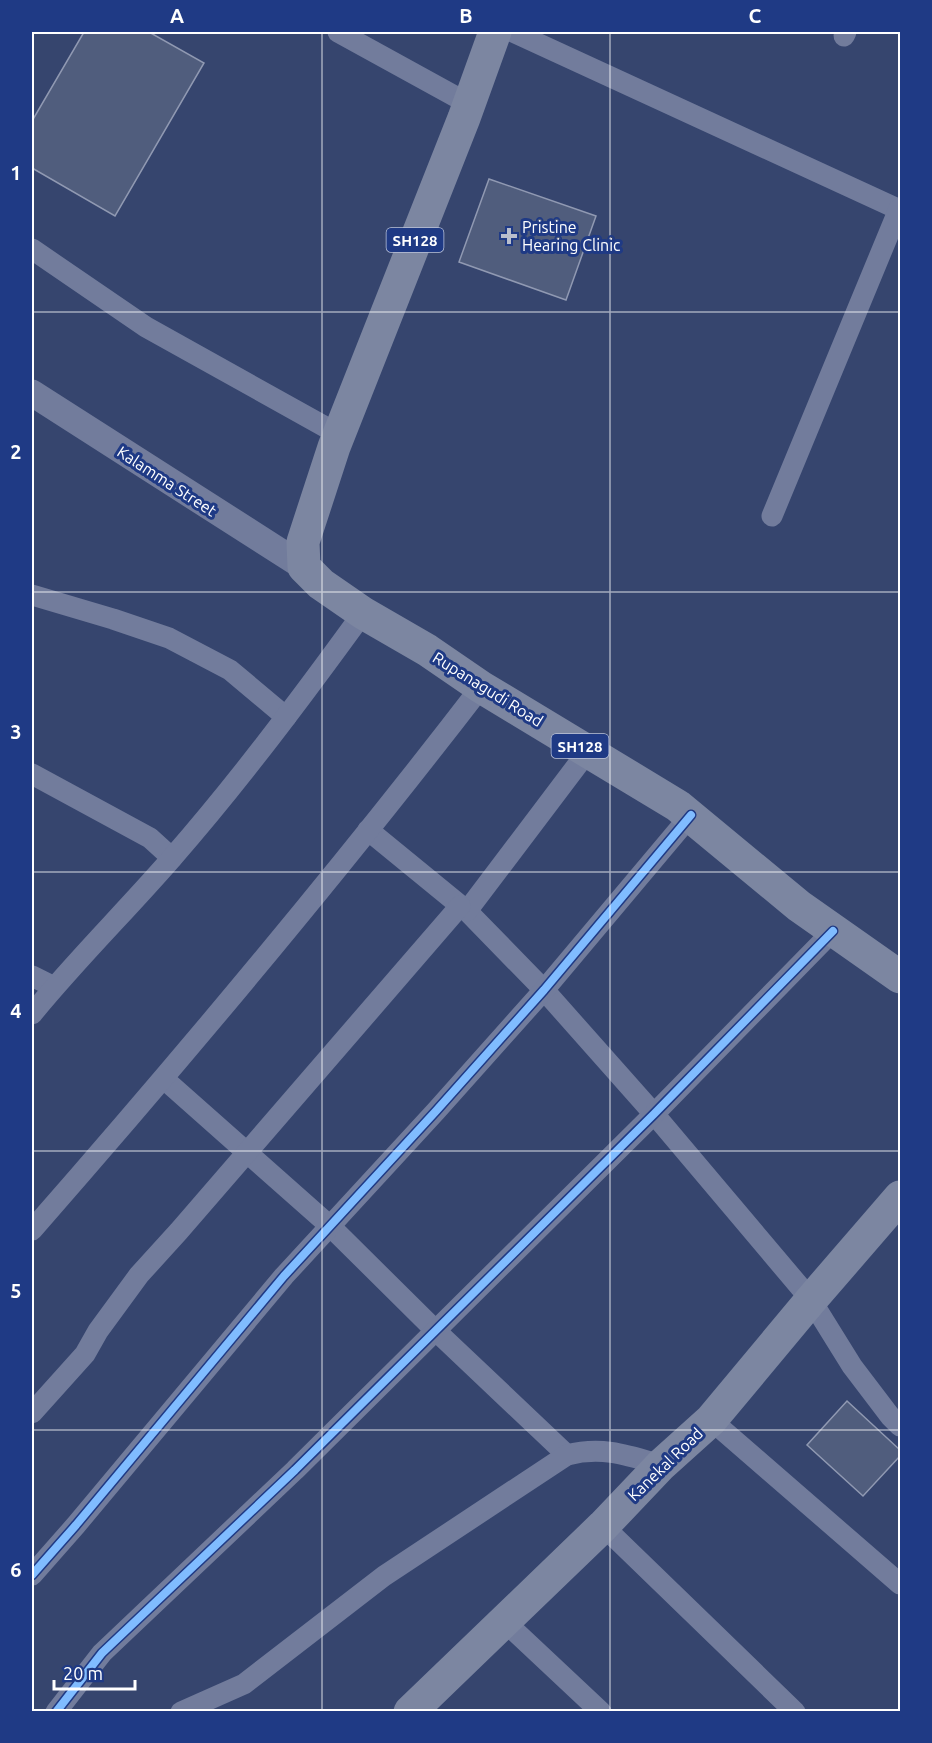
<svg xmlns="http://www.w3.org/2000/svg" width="932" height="1743" viewBox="0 0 932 1743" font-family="Ubuntu,sans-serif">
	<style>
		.building { fill: #505d7d; stroke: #9099b2; stroke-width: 1.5 }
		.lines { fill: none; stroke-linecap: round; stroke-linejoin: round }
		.minor { stroke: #727c9c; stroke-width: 21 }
		.tertiary { stroke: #727c9c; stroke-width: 27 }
		.primary { stroke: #7c86a1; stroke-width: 33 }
		.cycleway-casing { stroke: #1f3a85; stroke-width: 11 }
		.cycleway { stroke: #80bcff; stroke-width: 8 }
		.grid { fill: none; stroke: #fff; stroke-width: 1.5; stroke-opacity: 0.55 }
		.poi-dot { fill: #b9becc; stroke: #1f3a85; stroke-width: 2 }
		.labels { text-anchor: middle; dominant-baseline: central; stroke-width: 6; stroke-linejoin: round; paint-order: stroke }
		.shield { fill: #1f3a85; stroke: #bcc4da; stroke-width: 1.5 }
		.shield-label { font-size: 15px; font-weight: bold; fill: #fff }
		.poi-label { font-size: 16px; fill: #fff; stroke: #1f3a85; text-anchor: start }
		.street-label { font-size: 16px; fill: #fff; stroke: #1f3a85 }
		.neatline { fill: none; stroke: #fff; stroke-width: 2 }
		.grid-label { font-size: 20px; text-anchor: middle; font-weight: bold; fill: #fff }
	</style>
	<rect width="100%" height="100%" fill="#36456e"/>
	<g class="building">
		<polygon points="84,32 149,32 204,63 115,216 32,168 32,121"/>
		<polygon points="489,179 596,216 566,300 459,262"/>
		<polygon points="847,1401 900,1450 900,1456 863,1496 807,1445"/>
	</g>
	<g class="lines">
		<g class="minor">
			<polyline points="338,32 469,104"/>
			<polyline points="513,32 900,210"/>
			<polyline points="844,36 846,32"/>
			<polyline points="32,249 146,327 338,434"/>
			<polyline points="772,516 899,209"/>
			<polyline points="32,595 113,619 169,638 230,670 286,717"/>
			<polyline points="32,774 150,838 172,858"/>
			<polyline points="368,830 467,911 544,990 654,1114 811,1300 852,1366 890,1416 900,1426"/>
			<polyline points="467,911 588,751"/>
			<polyline points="32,976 54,987"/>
			<path d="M32 1014C76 960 126 911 172 858 240 780 302 697 363 613"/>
			<polyline points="164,1079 330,1226 435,1330 567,1455"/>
			<path d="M32 1230C187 1053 338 873 481 687"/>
			<polyline points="32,1413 85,1354 98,1331 139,1275 179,1231 460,906"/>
			<polyline points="711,1420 900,1584"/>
			<polyline points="603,1526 795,1712"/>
			<polyline points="32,1575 76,1525 284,1276 436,1111 544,990 691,815"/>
			<polyline points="504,1621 601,1712"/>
			<polyline points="56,1712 102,1653 295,1470 654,1114 833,931"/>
			<path d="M181 1712 244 1684 384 1576 567 1455C602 1446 627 1455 661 1465"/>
		</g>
		<polyline class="tertiary" points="32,393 304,567"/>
		<g class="primary">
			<polyline points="495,32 464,118 334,447 303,542 304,567 321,584 363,613 427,650 481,687 678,806 799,906 900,977"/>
			<polyline points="410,1712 603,1526 661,1465 711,1420 811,1300 900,1197"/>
		</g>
		<defs>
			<g id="cycleway">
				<polyline points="32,1575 76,1525 284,1276 436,1111 544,990 691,815"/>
				<polyline points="56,1712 102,1653 295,1470 654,1114 833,931"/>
			</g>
		</defs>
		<use href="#cycleway" class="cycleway-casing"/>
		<use href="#cycleway" class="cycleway"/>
	</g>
	<path class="grid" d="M322 32V1712M610 32V1712M32 312H900M32 592H900M32 872H900M32 1151H900M32 1430H900"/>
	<path class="poi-dot" d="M506 227h6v6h6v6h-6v6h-6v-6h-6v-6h6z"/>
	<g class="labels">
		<g class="shield">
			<rect x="386.5" y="228" width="57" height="24" rx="4.5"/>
			<rect x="551.5" y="734" width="57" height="24" rx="4.5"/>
		</g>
		<g class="shield-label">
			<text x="415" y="240">SH128</text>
			<text x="580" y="746">SH128</text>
		</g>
		<g class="poi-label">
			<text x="522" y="227">Pristine<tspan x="522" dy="18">Hearing Clinic</tspan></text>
		</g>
		<g class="street-label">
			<text transform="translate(167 481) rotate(33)">Kalamma Street</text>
			<text transform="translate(488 689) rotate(32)">Rupanagudi Road</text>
			<text transform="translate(665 1464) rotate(-44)">Kanekal Road</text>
		</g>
	</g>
	<rect width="932" height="1743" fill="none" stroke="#1f3a85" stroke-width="66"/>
	<path d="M54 1680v9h81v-9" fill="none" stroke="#ffffff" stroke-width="3"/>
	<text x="63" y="1680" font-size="18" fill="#ffffff" stroke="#1f3a85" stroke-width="4.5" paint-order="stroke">20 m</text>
	<rect x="33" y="33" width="866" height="1677" class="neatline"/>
	<g class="grid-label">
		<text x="177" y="23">A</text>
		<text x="466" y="23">B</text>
		<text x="755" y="23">C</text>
		<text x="16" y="180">1</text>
		<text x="16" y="459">2</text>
		<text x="16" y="739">3</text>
		<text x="16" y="1018">4</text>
		<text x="16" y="1298">5</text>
		<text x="16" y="1577">6</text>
	</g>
</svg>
